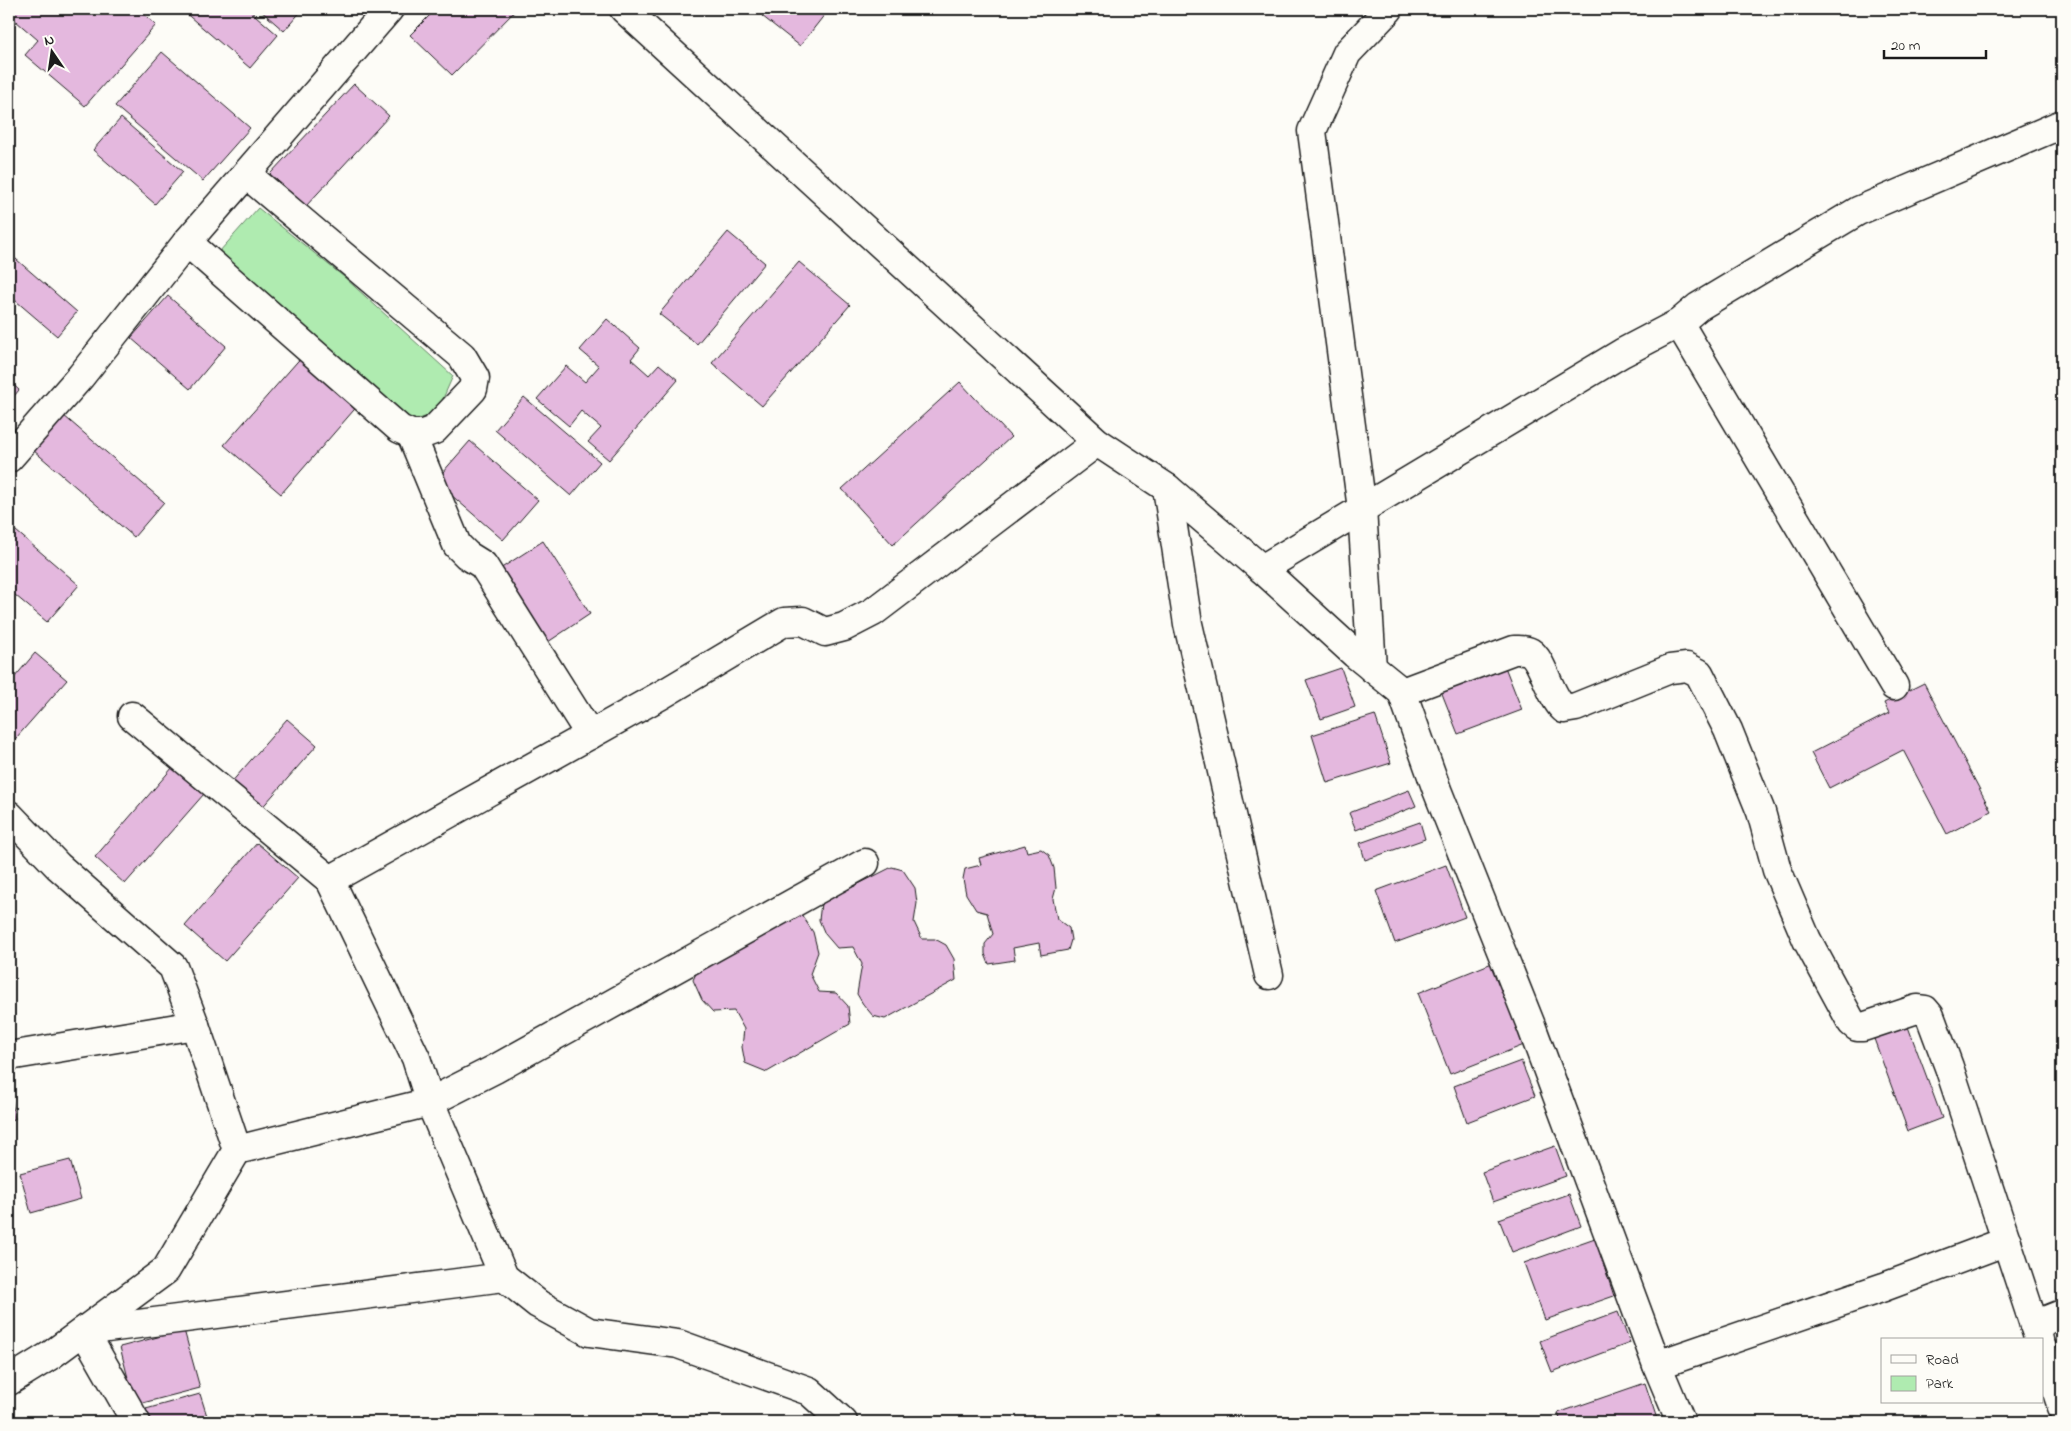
<svg xmlns="http://www.w3.org/2000/svg" width="2071" height="1431" viewBox="0 0 2071 1431" font-family="'Indie Flower',sans-serif">
	<style>
		.green { fill: #afebb0; stroke: #668466 }
		.building { fill: #e4b8de; stroke: #1c1c1c }
		.lines { fill: none; stroke-linecap: round; stroke-linejoin: round }
		.street-casing { stroke: #1c1c1c; stroke-width: 31 }
		.secondary-casing { stroke: #1c1c1c; stroke-width: 31 }
		.street { stroke: #fdfcf7; stroke-width: 28 }
		.secondary { stroke: #fdfcf7; stroke-width: 28 }
	</style>
	<rect width="100%" height="100%" fill="#fdfcf7"/>
	<filter id="ink" filterUnits="userSpaceOnUse"><feTurbulence type="fractalNoise" baseFrequency=".02" numOctaves="2"/><feDisplacementMap in="SourceGraphic" scale="10" xChannelSelector="R" yChannelSelector="G"/><feConvolveMatrix kernelMatrix="1 2 1 2 8 2 1 2 1" color-interpolation-filters="sRGB"/></filter>
	<g filter="url(#ink)">
		<polygon class="green" points="258,208 344,277 453,376 437,412 402,426 254,306 219,252"/>
		<g class="building">
			<polygon points="9,9 138,9 156,25 85,106 25,55 38,40 9,15"/>
			<polygon points="185,9 248,9 278,35 250,68 183,11"/>
			<polygon points="259,9 303,9 284,31"/>
			<polygon points="436,9 517,9 452,75 410,35"/>
			<polygon points="768,9 829,9 800,46 762,16"/>
			<polygon points="162,52 250,128 203,181 115,106"/>
			<polygon points="354,84 389,116 306,206 270,174"/>
			<polygon points="121,118 183,172 155,204 93,150"/>
			<polygon points="728,232 765,263 697,344 659,314"/>
			<polygon points="9,253 77,312 57,336 9,295"/>
			<polygon points="799,262 850,305 762,406 712,363"/>
			<polygon points="168,296 226,346 190,389 131,338"/>
			<polygon points="607,319 640,348 631,359 649,375 659,364 678,380 609,460 588,442 601,428 581,411 569,426 537,399 566,366 585,382 599,366 580,350"/>
			<polygon points="304,354 360,403 281,494 224,445"/>
			<polygon points="9,381 19,390 9,402"/>
			<polygon points="960,382 1011,437 893,545 842,489"/>
			<polygon points="524,397 600,462 571,496 495,430"/>
			<polygon points="56,409 164,502 134,537 26,444"/>
			<polygon points="470,441 538,500 503,540 435,481"/>
			<polygon points="9,525 79,585 47,622 9,590"/>
			<polygon points="543,541 590,614 548,642 500,569"/>
			<polygon points="35,653 67,680 9,746 9,684"/>
			<polygon points="1505,667 1522,710 1458,734 1441,691"/>
			<polygon points="1341,668 1355,707 1321,719 1306,680"/>
			<polygon points="1924,683 1991,811 1947,834 1903,750 1829,788 1811,753 1889,713 1884,703"/>
			<polygon points="1375,715 1391,763 1327,783 1312,735"/>
			<polygon points="287,719 317,745 259,811 229,785"/>
			<polygon points="173,767 204,794 125,884 95,857"/>
			<polygon points="1409,790 1416,806 1356,830 1349,813"/>
			<polygon points="1420,822 1425,839 1365,860 1360,843"/>
			<polygon points="257,843 298,878 225,961 185,926"/>
			<polygon points="1025,845 1027,852 1041,849 1049,855 1054,868 1056,888 1053,899 1057,919 1069,928 1071,940 1068,950 1041,955 1039,943 1013,948 1015,960 989,964 985,954 985,944 993,934 987,913 976,910 966,894 963,879 965,869 981,865 979,858"/>
			<polygon points="1446,865 1465,917 1395,943 1376,891"/>
			<polygon points="892,867 903,870 915,888 917,903 914,922 922,939 935,939 946,945 954,959 956,980 885,1019 873,1016 863,1004 857,994 862,964 853,947 837,948 825,934 819,920 821,903"/>
			<polygon points="785,911 801,914 813,932 818,952 810,974 819,992 836,993 848,1006 850,1024 767,1072 745,1063 742,1047 744,1029 734,1011 713,1012 702,1000 693,980 702,960"/>
			<polygon points="1492,963 1524,1045 1450,1074 1418,993"/>
			<polygon points="1904,1016 1942,1118 1908,1131 1870,1028"/>
			<polygon points="1521,1061 1535,1096 1467,1122 1454,1086"/>
			<polygon points="9,1087 15,1119 9,1120"/>
			<polygon points="1555,1146 1566,1176 1493,1202 1482,1172"/>
			<polygon points="70,1160 81,1199 31,1213 20,1173"/>
			<polygon points="1569,1194 1581,1226 1512,1252 1499,1219"/>
			<polygon points="1595,1238 1614,1296 1545,1320 1524,1263"/>
			<polygon points="1618,1312 1630,1343 1552,1372 1540,1341"/>
			<polygon points="184,1330 200,1388 135,1405 120,1347"/>
			<polygon points="1645,1383 1658,1422 1561,1422 1558,1413"/>
			<polygon points="200,1394 207,1416 186,1422 150,1422 146,1409"/>
		</g>
		<g class="lines">
			<defs>
				<g id="street">
					<polyline points="187,242 400,429 411,434 423,434 434,430 473,389 475,378 462,356 246,174"/>
					<polyline points="1679,323 1894,686"/>
					<polyline points="411,434 457,545 467,555 483,565 590,735"/>
					<polyline points="9,458 81,376 187,242 389,9"/>
					<polyline points="1167,488 1188,624 1269,975"/>
					<polyline points="1262,569 1622,353 1679,323 1698,307 1858,211 2062,124"/>
					<polyline points="1372,668 1362,509 1312,131 1347,53 1389,9"/>
					<path d="M1402 692 1514 650C1519 650 1525 649 1530 652 1543 660 1549 695 1564 709L1576 707 1670 669 1687 667 1699 673 1728 730 1761 812 1777 870 1807 940 1852 1023 1857 1027H1863L1917 1009 1925 1010 1930 1016 1949 1067 2039 1340"/>
					<polyline points="132,716 330,880 416,1058 430,1102 504,1277 538,1304 589,1332 678,1344 809,1391 843,1422"/>
					<polyline points="9,815 58,866 173,967 195,1025 237,1150 166,1270 51,1355 9,1381"/>
					<polyline points="330,880 663,694 784,622 803,621 825,632 844,627 873,612 1097,442"/>
					<polyline points="9,1056 195,1025"/>
					<polyline points="237,1150 430,1102 495,1069 865,863"/>
					<polyline points="2034,1325 2062,1314"/>
					<polyline points="2042,1348 2062,1407"/>
					<polyline points="1657,1365 1884,1287 2007,1241"/>
					<polyline points="136,1422 84,1331 504,1277"/>
				</g>
				<polyline id="secondary" points="624,9 1097,442 1167,488 1262,569 1355,654 1402,692 1437,790 1532,1028 1657,1365 1681,1422"/>
			</defs>
			<use href="#street" class="street-casing"/>
			<use href="#secondary" class="secondary-casing"/>
			<use href="#street" class="street"/>
			<use href="#secondary" class="secondary"/>
		</g>
	</g>
	<rect width="2071" height="1431" fill="none" stroke="#fdfcf7" stroke-width="30"/>
	<rect x="15" y="15" width="2041" height="1401" fill="none" stroke="#1c1c1c" stroke-width="2" filter="url(#ink)"/>
	<rect x="1881" y="1338" width="162" height="65" fill="#fdfcf7" stroke="#a3a29f"/>
	<rect x="1891" y="1355" width="25" height="8" fill="#fdfcf7" stroke="#a3a29f"/>
	<text x="1926" y="1364" font-size="15" fill="#1c1c1c">Road</text>
	<rect x="1891" y="1376" width="25" height="15" fill="#afebb0" stroke="#a3a29f"/>
	<text x="1926" y="1388" font-size="15" fill="#1c1c1c">Park</text>
	<g transform="translate(52 52) rotate(347)" stroke="#fdfcf7" stroke-width="4" paint-order="stroke">
	<path d="M0-4L9 19L0 12L-9 19Z" fill="#1c1c1c"/>
	<text y="-8" font-size="14" font-weight="bold" text-anchor="middle" fill="#1c1c1c">N</text>
	</g>
	<path d="M1884 50v8h102v-8" fill="none" stroke="#1c1c1c" stroke-width="2.5"/>
	<text x="1891" y="50" font-size="15" fill="#1c1c1c" stroke="#fdfcf7" stroke-width="4" paint-order="stroke">20 m</text>
</svg>
